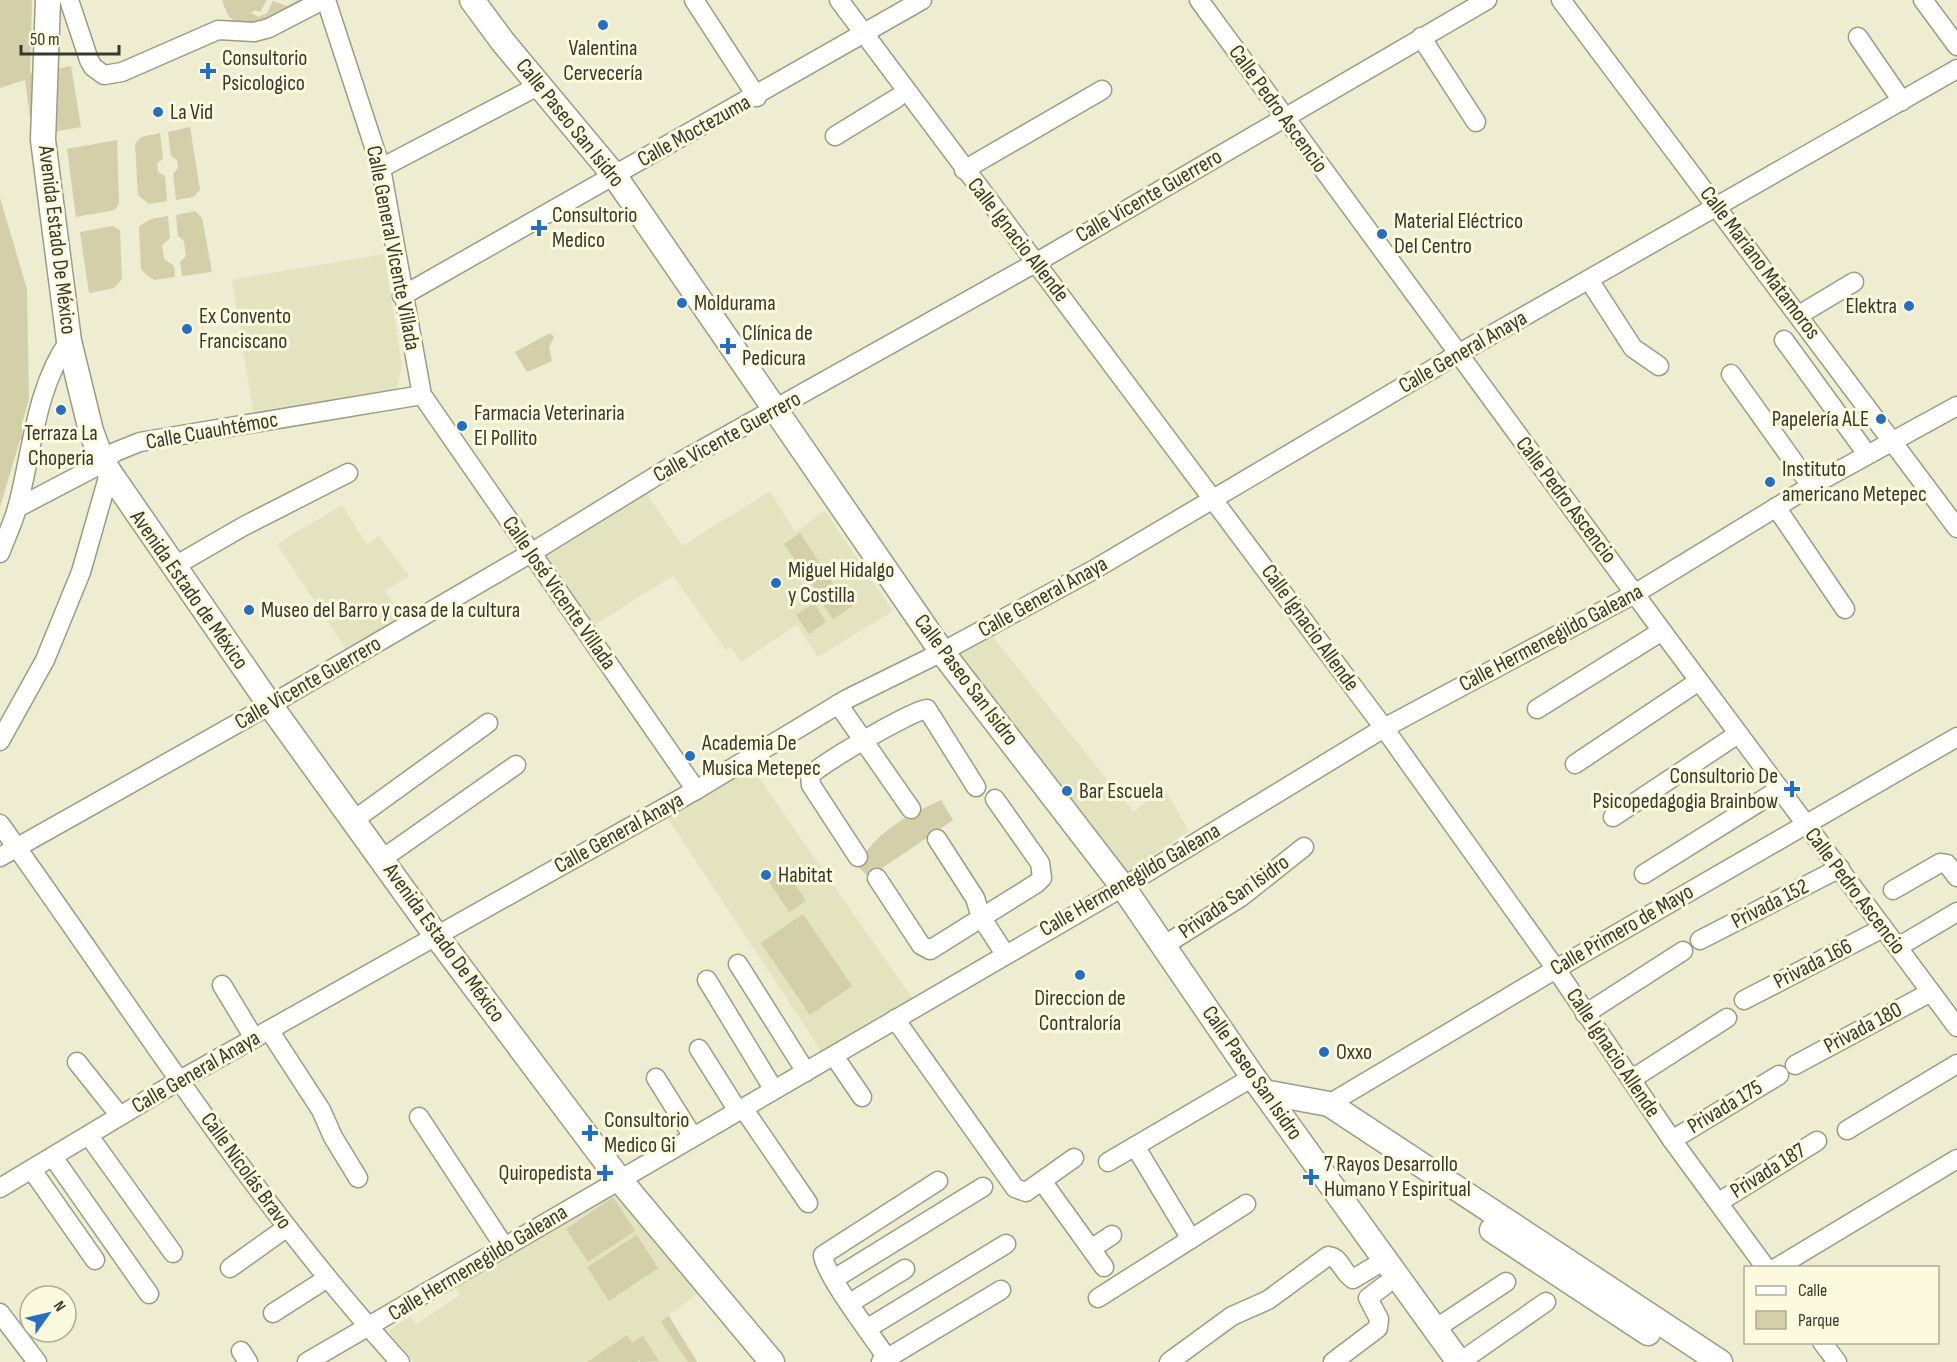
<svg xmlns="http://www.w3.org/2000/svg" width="1957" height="1362" viewBox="0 0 1957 1362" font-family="'Sofia Sans Condensed',sans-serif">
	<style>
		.built { fill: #e4e3c0 }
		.green { fill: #d2cfa9 }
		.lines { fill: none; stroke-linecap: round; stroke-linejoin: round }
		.minor-casing { stroke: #9d9c82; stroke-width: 21 }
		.major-casing { stroke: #9d9c82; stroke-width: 27 }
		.minor { stroke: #fff; stroke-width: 18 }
		.major { stroke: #fff; stroke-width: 24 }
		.poi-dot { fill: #266ebe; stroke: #fcfade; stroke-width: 2 }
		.labels { text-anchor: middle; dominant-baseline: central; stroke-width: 6; stroke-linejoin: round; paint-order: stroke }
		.poi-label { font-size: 22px; fill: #39382d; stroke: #fcfade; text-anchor: start }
		.street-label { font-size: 22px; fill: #39382d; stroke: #fcfade }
	</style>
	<rect width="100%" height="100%" fill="#eeecd1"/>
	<g class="built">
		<polygon points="384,254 402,366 396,391 253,411 232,280"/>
		<polygon points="645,491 682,546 770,491 795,532 825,511 893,611 818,657 797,625 741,662 730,647 726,650 673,576 591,627 543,554"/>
		<polygon points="342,505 367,545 379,536 409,576 385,591 402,617 348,652 277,544"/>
		<polygon points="990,633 1133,812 1164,788 1189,831 1123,875 953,654"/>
		<polygon points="750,765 912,998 823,1054 665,814"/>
		<polygon points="616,1190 701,1292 668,1315 697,1362 414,1362 388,1331 410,1316 416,1324 460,1295 456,1287"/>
	</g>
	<g class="green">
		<polygon points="0,0 32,0 30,73 36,71 36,115 30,117 25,80 0,88"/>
		<path d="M222 0H267L260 12 254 10 251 13 259 17 267 13 273 1 287 6 298 0H311C290 12 252 41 230 17 226 13 224 5 222 0Z"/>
		<polygon points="71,66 81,127 53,132 56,69"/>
		<polygon points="190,127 200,190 193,197 176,200 173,174 178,168 177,160 171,156 168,132"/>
		<polygon points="160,133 163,159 157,163 158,172 165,176 167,201 149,204 138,195 135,144 141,137"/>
		<polygon points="117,140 119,203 115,210 76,217 67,149"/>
		<polygon points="0,198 27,289 29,399 22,424 22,440 20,440 0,507"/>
		<polygon points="195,211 202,218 212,272 182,276 180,262 186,256 184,241 178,236 176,215"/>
		<polygon points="168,216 170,238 162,245 164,259 174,266 175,277 154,280 141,270 139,226 151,219"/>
		<polygon points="113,226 120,230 122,279 114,288 89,293 80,232"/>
		<polygon points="550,333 554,337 549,347 552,361 527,372 515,352"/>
		<polygon points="800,533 833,583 818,593 784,544"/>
		<polygon points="839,585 853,606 833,619 819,599"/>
		<polygon points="814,603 826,622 809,634 796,615"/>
		<path d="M941 800 953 820 869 877 857 866C877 830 906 817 941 800Z"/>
		<polygon points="783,866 806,901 789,912 766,877"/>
		<polygon points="803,914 852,986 810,1015 761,943"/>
		<polygon points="613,1197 635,1231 588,1262 566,1229"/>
		<polygon points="637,1235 658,1268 609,1301 587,1267"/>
		<polygon points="669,1316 697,1362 688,1362 661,1322"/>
		<polygon points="627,1335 632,1343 643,1336 659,1361 639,1362 641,1359 636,1362 587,1362"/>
	</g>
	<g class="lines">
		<defs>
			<g id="minor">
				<polyline points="69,0 89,60 93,67 104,75 122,72 218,30 254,32 269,28 323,0"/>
				<polyline points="326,0 381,168 422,395 696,790"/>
				<polyline points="694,0 757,97"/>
				<polyline points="839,0 1384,728 1556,969 1672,1140 1766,1268"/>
				<polyline points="1199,0 1662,631 1957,1027"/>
				<polyline points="1561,0 1957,528"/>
				<polyline points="1923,0 1957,46"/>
				<polyline points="1421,37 1476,122"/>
				<polyline points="1858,37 1902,101"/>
				<polyline points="835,136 897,98"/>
				<polyline points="381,168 540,85"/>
				<polyline points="964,170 1102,90"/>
				<polyline points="1589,280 1633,348 1659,366"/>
				<polyline points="402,296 922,0"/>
				<polyline points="1799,315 1854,282"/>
				<polyline points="1784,340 1867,454"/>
				<polyline points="1731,374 1811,486"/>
				<polyline points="1776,507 1845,609"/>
				<polyline points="17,508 103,463 115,452 140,442 422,395"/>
				<path d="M0 553C6 537 14 521 18 505 32 451 36 387 69 341"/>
				<polyline points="173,567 244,526 348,473"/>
				<polyline points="838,704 911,809"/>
				<polyline points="1537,709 1662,631"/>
				<polyline points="0,741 45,660 81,572 109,474"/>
				<polyline points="1575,764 1699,681"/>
				<polyline points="1613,817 1738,734"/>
				<polyline points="354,820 488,723"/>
				<path d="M0 824C130 1005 249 1196 400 1362"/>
				<polyline points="937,839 975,898 981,917 1005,954"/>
				<polyline points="0,857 270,705 531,553 669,468 1037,262 1487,0"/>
				<path d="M858 857 811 785 810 776C818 765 913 710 927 709L976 787"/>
				<polyline points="382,859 516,765"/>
				<polyline points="1644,874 1780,789"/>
				<polyline points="877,878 921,945 930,950 1037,883 1042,878 1040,863 995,799"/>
				<polyline points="1893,890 1940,863 1947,864 1957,877"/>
				<polyline points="1700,940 1840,868"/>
				<polyline points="1163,946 1241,897 1304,847"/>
				<polyline points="1898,947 1957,912"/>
				<polyline points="738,964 806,1072"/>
				<polyline points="707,980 774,1090"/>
				<polyline points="222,985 254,1038"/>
				<polyline points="1744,1000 1883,928"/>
				<polyline points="1585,1014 1683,951"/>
				<polyline points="895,1019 1015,1188 1026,1192 1074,1158"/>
				<polyline points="269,1030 321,1110 333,1137 358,1178"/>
				<polyline points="699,1049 738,1111"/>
				<polyline points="834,1056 862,1097"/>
				<polyline points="77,1062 120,1116"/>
				<polyline points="1795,1065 1931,992"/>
				<polyline points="656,1078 693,1137"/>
				<polyline points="1632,1079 1727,1018"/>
				<polyline points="1329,1104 1556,969 1957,737"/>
				<polyline points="743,1108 808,1203"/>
				<polyline points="419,1117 504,1246"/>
				<polyline points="1847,1130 1957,1064"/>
				<polyline points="89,1136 173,1253"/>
				<polyline points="1672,1140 1779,1075"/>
				<polyline points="1135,1146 1191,1239"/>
				<polyline points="53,1157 149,1294"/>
				<polyline points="1108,1162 1253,1077"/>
				<polyline points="32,1170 95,1260"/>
				<polyline points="1042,1181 1104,1267"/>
				<polyline points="0,1188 180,1080 696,790 847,699 942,652 1095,569 1458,354 1957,69"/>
				<polyline points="1719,1202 1817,1141"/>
				<polyline points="1091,1249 1112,1235"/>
				<polyline points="230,1268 286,1228"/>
				<polyline points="1776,1268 1957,1159"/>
				<polyline points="834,1279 983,1187"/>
				<polyline points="1098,1298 1246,1204"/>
				<polyline points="850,1303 905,1269"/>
				<polyline points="0,1313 37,1362"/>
				<polyline points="273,1313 326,1279"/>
				<polyline points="868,1328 1006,1244"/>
				<polyline points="1435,1329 1506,1282"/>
				<polyline points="1822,1342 1837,1362"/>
				<polyline points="241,1351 248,1362"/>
				<path d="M887 1358C875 1340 823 1272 823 1255L938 1181"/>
				<polyline points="307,1362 1123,887 1384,728 1636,593 1811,486 1957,406"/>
				<polyline points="881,1362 1001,1290"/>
				<path d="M1169 1362 1232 1316 1268 1300 1328 1256C1341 1257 1342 1273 1353 1279L1385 1260"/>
				<polyline points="1333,1362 1378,1328 1379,1319 1368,1298 1397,1276"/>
				<polyline points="1460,1362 1546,1302"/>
			</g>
			<g id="major">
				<polyline points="48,0 43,140 69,341 91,431 103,463 270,705 435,934 619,1179 772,1362"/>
				<polyline points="472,0 503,42 614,175 942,652 1123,887 1253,1077 1459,1362"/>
				<polyline points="1264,1092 1329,1104 1720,1362"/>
				<polyline points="1492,1230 1648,1333"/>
			</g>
		</defs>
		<use href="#minor" class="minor-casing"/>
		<use href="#major" class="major-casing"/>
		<use href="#minor" class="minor"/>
		<use href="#major" class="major"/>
	</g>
	<g class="poi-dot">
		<circle cx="603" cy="25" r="6"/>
		<path d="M205 62h6v6h6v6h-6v6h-6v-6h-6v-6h6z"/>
		<circle cx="158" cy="112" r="6"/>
		<path d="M536 219h6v6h6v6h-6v6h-6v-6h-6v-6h6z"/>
		<circle cx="1382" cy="234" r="6"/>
		<circle cx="682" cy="303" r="6"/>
		<circle cx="1909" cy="306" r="6"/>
		<circle cx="187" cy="329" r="6"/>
		<path d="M725 337h6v6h6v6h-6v6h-6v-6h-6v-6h6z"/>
		<circle cx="61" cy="410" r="6"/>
		<circle cx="1881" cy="419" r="6"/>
		<circle cx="462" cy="426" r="6"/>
		<circle cx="1770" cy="482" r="6"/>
		<circle cx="776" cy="583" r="6"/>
		<circle cx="249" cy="610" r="6"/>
		<circle cx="690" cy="756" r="6"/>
		<path d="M1789 780h6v6h6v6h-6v6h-6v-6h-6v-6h6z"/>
		<circle cx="1067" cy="791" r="6"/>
		<circle cx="766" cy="875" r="6"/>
		<circle cx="1080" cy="975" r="6"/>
		<circle cx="1324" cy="1052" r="6"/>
		<path d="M587 1124h6v6h6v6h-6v6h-6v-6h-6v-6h6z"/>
		<path d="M602 1164h6v6h6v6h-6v6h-6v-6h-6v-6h6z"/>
		<path d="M1308 1168h6v6h6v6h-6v6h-6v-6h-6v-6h6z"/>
	</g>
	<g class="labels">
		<g class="poi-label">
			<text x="603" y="48" text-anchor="middle">Valentina<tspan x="603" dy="25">Cervecería</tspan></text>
			<text x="222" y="58">Consultorio<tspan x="222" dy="25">Psicologico</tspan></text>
			<text x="170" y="112">La Vid</text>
			<text x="552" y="215">Consultorio<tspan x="552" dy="25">Medico</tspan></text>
			<text x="1394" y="221">Material Eléctrico<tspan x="1394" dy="25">Del Centro</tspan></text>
			<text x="694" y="303">Moldurama</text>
			<text x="1897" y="306" text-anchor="end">Elektra</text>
			<text x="199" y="316">Ex Convento<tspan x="199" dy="25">Franciscano</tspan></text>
			<text x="742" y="333">Clínica de<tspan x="742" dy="25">Pedicura</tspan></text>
			<text x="474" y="413">Farmacia Veterinaria<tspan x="474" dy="25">El Pollito</tspan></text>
			<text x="1869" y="419" text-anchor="end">Papelería ALE</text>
			<text x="61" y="433" text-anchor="middle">Terraza La<tspan x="61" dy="25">Choperia</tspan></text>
			<text x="1782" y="469">Instituto<tspan x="1782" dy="25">americano Metepec</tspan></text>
			<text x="788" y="570">Miguel Hidalgo<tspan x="788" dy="25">y Costilla</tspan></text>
			<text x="261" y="610">Museo del Barro y casa de la cultura</text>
			<text x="702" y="743">Academia De<tspan x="702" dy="25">Musica Metepec</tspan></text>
			<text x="1778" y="776" text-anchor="end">Consultorio De<tspan x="1778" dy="25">Psicopedagogia Brainbow</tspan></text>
			<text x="1079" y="791">Bar Escuela</text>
			<text x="778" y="875">Habitat</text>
			<text x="1080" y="998" text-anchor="middle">Direccion de<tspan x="1080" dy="25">Contraloría</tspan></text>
			<text x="1336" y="1052">Oxxo</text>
			<text x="604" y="1120">Consultorio<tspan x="604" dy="25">Medico Gi</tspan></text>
			<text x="1324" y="1164">7 Rayos Desarrollo<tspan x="1324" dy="25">Humano Y Espiritual</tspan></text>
			<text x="592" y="1173" text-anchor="end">Quiropedista</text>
		</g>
		<g class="street-label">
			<text transform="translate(1278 109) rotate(54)">Calle Pedro Ascencio</text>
			<text transform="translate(570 123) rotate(51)">Calle Paseo San Isidro</text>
			<text transform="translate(694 131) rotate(-29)">Calle Moctezuma</text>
			<text transform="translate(1149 196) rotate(-30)">Calle Vicente Guerrero</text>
			<text transform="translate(57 240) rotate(83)">Avenida Estado De México</text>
			<text transform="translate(1018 240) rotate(52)">Calle Ignacio Allende</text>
			<text transform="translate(393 248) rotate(79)">Calle General Vicente Villada</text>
			<text transform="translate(1760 263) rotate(53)">Calle Mariano Matamoros</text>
			<text transform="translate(1463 352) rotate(-30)">Calle General Anaya</text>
			<text transform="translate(212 431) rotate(-10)">Calle Cuauhtémoc</text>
			<text transform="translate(727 437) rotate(-29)">Calle Vicente Guerrero</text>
			<text transform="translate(1566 500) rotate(53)">Calle Pedro Ascencio</text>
			<text transform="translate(189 590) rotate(55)">Avenida Estado de México</text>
			<text transform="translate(559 593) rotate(55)">Calle José Vicente Villada</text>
			<text transform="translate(1043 597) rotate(-29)">Calle General Anaya</text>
			<text transform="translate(1310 628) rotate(54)">Calle Ignacio Allende</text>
			<text transform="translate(1551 638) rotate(-28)">Calle Hermenegildo Galeana</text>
			<text transform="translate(966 680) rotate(53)">Calle Paseo San Isidro</text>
			<text transform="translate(308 683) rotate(-30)">Calle Vicente Guerrero</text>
			<text transform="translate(619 833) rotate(-29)">Calle General Anaya</text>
			<text transform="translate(1130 880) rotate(-30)">Calle Hermenegildo Galeana</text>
			<text transform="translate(1855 891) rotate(53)">Calle Pedro Ascencio</text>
			<text transform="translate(1234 897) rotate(-35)">Privada San Isidro</text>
			<text transform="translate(1770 904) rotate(-27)">Privada 152</text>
			<text transform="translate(1622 930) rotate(-30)">Calle Primero de Mayo</text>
			<text transform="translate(444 943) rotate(54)">Avenida Estado De México</text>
			<text transform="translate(1813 964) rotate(-27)">Privada 166</text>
			<text transform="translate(1863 1028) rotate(-28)">Privada 180</text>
			<text transform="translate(1613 1053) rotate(56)">Calle Ignacio Allende</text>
			<text transform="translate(196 1072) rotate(-30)">Calle General Anaya</text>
			<text transform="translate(1252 1073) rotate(55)">Calle Paseo San Isidro</text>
			<text transform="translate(1725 1107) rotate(-31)">Privada 175</text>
			<text transform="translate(246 1171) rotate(54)">Calle Nicolás Bravo</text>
			<text transform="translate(1768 1171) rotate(-32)">Privada 187</text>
			<text transform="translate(478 1263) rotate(-31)">Calle Hermenegildo Galeana</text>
		</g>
	</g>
	<rect x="1744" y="1266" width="195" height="78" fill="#fcfade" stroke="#aeac97" stroke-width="1.5"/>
	<rect x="1756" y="1286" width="30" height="9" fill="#ffffff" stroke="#aeac97" stroke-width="1.5"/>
	<text x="1798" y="1296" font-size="18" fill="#39382d">Calle</text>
	<rect x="1756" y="1311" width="30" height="18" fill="#d2cfa9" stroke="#aeac97" stroke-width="1.5"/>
	<text x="1798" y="1326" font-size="18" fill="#39382d">Parque</text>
	<g transform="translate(48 1314) rotate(56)"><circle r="28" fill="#fcfade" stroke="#aeac97" stroke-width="1.5"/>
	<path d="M0-4.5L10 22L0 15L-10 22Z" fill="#266ebe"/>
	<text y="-9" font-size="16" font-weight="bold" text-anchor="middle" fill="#39382d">N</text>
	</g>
	<path d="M21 45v9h98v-9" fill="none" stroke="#39382d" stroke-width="3"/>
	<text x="30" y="45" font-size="18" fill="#39382d" stroke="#fcfade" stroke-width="4.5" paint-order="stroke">50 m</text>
</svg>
